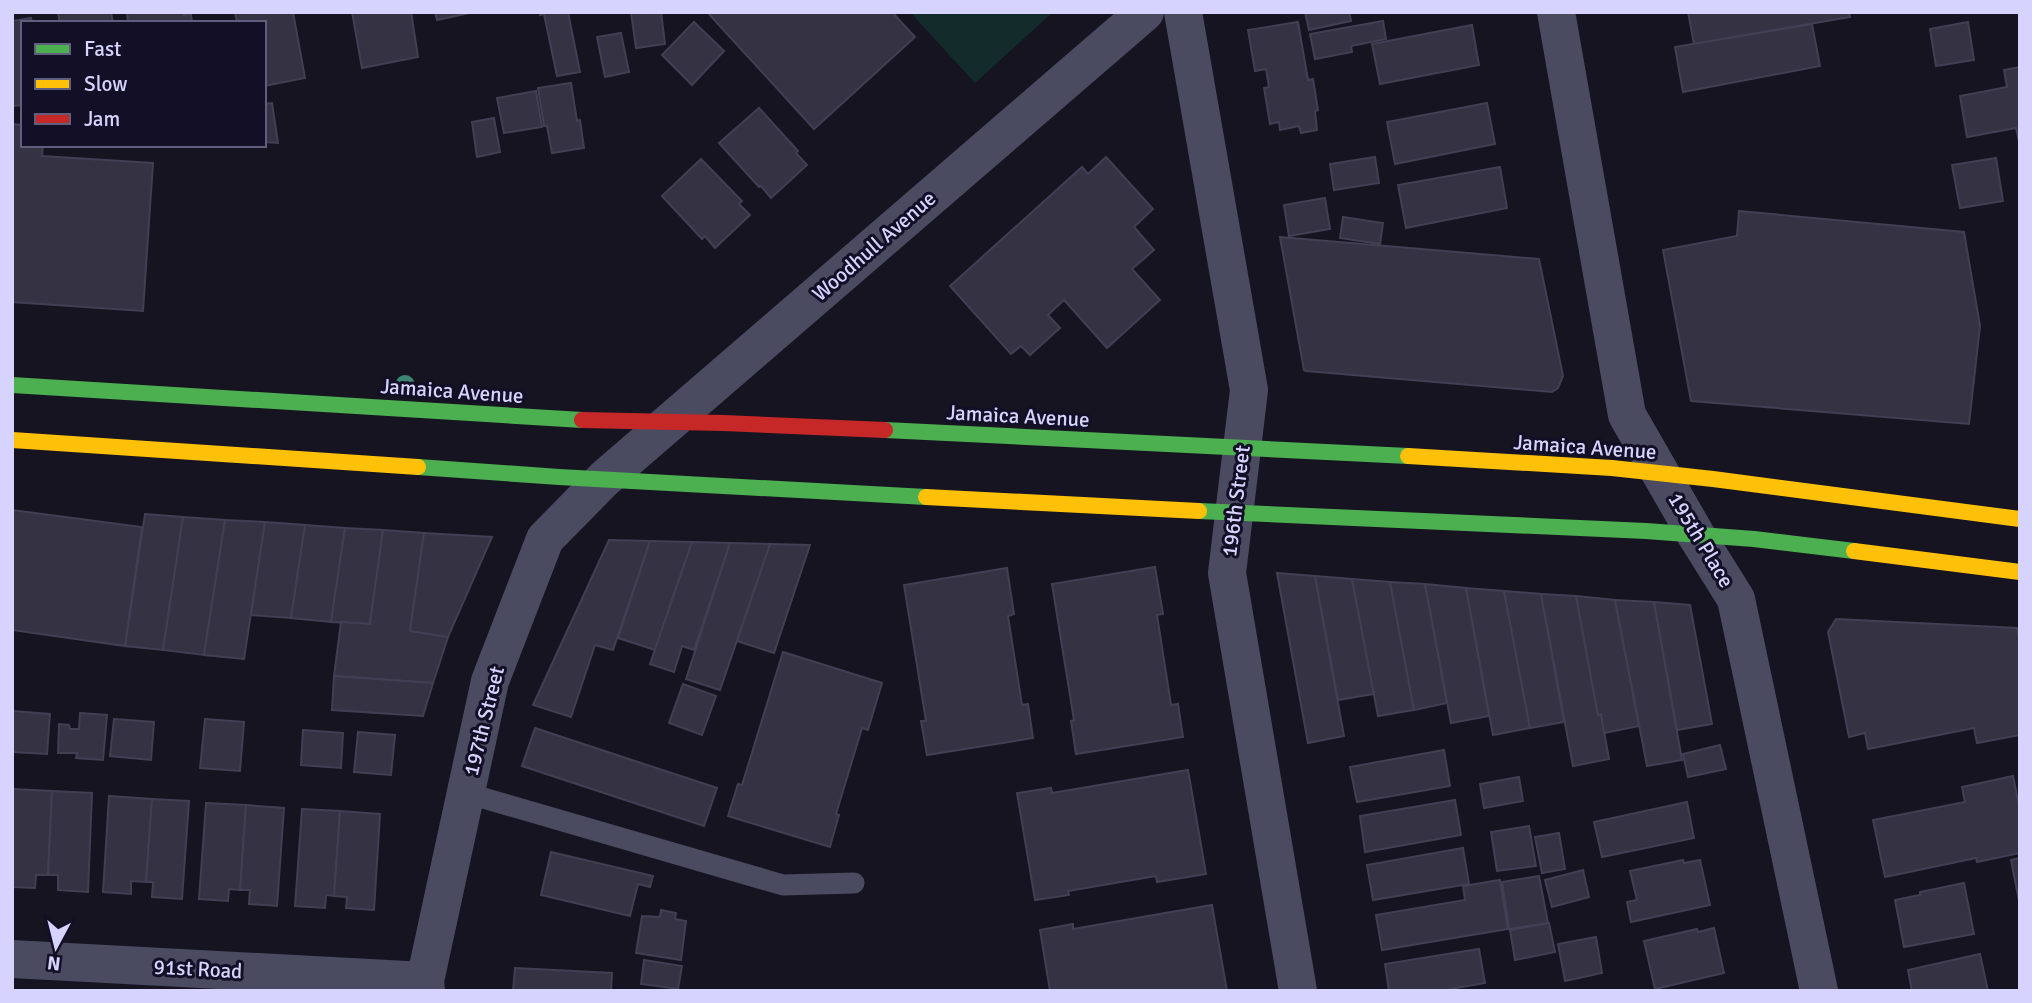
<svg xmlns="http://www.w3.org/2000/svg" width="2032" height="1003" viewBox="0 0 2032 1003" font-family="Signika,sans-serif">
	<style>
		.green { fill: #132c2b }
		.building { fill: #343243; stroke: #423f54; stroke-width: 2 }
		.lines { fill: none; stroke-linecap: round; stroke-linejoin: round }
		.lane { stroke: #4a4a61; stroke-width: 21 }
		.street { stroke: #4a4a61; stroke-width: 38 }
		.fast { stroke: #4caf50; stroke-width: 16 }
		.slow { stroke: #ffc107; stroke-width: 16 }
		.jam { stroke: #c62828; stroke-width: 16 }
		.tree { fill: #3f8473 }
		.labels { text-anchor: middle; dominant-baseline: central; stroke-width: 6; stroke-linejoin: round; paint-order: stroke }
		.street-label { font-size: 21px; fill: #d6d4ff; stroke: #120f26 }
	</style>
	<rect width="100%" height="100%" fill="#161421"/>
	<polygon class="green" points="910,12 1053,12 975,83"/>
	<g class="building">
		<polygon points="111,12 113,23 60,23 58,13"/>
		<polygon points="127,12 184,12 184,15 191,14 192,23 128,23"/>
		<polygon points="235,12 293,12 305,78 264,86 264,23 237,23"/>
		<polygon points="352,12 411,12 418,57 362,68"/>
		<polygon points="435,12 470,12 470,13 437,20"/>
		<polygon points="540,12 568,12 580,72 557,76 544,14 540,15"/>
		<polygon points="631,12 661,12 665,44 636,48"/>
		<polygon points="707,12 892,12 915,37 814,129"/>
		<polygon points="1305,12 1349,12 1351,21 1309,30"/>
		<polygon points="1688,12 1849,12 1850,17 1694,44"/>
		<polygon points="31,18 32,23 23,23 23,105 12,106 12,21"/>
		<polygon points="1383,21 1386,39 1351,46 1352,52 1315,59 1310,34"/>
		<polygon points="694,22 724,51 692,85 662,55"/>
		<polygon points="1298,22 1308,80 1313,79 1318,110 1315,111 1317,130 1301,133 1299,126 1280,130 1279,122 1270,124 1264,88 1269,87 1266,69 1255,71 1248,30"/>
		<polygon points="1968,22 1974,60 1936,66 1930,29"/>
		<polygon points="1812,24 1820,66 1683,92 1675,47"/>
		<polygon points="1472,25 1479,65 1380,84 1372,44"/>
		<polygon points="621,33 629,72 605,77 597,37"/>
		<polygon points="2020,67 2020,146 2016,128 1967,137 1960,96 2007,87 2004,70"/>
		<polygon points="571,83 577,121 580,120 584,148 552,153 547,126 544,126 538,88"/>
		<polygon points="536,91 542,127 504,133 497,98"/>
		<polygon points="272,103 278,143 264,142 264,104"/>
		<polygon points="1487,103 1495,144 1395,164 1387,122"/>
		<polygon points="759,108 798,151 796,153 807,165 771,198 761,186 759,187 719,143"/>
		<polygon points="494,118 500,152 477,157 472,122"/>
		<polygon points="12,124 23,125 23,145 43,145 42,156 153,163 143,311 12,302"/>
		<polygon points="1106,157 1153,209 1134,227 1154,250 1132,269 1160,300 1107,348 1064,300 1048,315 1060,328 1030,355 1021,346 1011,354 950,286 1082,167 1088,174"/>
		<polygon points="1375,157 1379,183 1334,190 1330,164"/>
		<polygon points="1996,158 2003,201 1960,208 1952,165"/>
		<polygon points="701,159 742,201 739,204 750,215 715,248 705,236 702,239 662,196"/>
		<polygon points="1500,167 1507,208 1406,228 1398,185"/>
		<polygon points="1325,198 1330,229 1289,236 1284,205"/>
		<polygon points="1739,211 1964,232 1980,326 1969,424 1691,401 1663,250 1737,236"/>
		<polygon points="1343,217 1383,223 1380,244 1340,238"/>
		<polygon points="1280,237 1539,259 1563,376 1558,388 1552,392 1306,371 1304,370"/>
		<polygon points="12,510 142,527 125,646 12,630"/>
		<polygon points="145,514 183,517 163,650 125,646"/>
		<polygon points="183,517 225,520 204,655 163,650"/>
		<polygon points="225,520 265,522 244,659 204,655"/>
		<polygon points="265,522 305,525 291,618 251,615"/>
		<polygon points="305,525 345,528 331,622 291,618"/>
		<polygon points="345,528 383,530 370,624 331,622"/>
		<polygon points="383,530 424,533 410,631 448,637 433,683 334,676 341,622 370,624"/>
		<polygon points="424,533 492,537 448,637 410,631"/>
		<polygon points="609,540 650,541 613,650 595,645 571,717 533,705"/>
		<polygon points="650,541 692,542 655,650 618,638"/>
		<polygon points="692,542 730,543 694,650 682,646 674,672 650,664"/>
		<polygon points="730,543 770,544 720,690 686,679"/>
		<polygon points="770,544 810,545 774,653 737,641"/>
		<polygon points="1155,567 1163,614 1157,615 1171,705 1178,704 1183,737 1076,754 1071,721 1074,720 1052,584"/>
		<polygon points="1007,568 1014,614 1008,616 1022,705 1028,704 1033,738 927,755 921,721 926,721 904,585"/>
		<polygon points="1277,573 1315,576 1344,736 1308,743"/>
		<polygon points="1315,576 1352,579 1374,694 1338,700"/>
		<polygon points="1352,579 1390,582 1414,710 1378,716"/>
		<polygon points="1390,582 1425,584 1447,703 1414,710"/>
		<polygon points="1425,584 1466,588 1489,716 1451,723"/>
		<polygon points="1466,588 1504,591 1530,728 1493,735"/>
		<polygon points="1504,591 1541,594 1564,722 1530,728"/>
		<polygon points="1541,594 1576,596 1598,715 1601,714 1609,759 1573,766"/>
		<polygon points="1576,596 1615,600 1639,726 1604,733 1601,714 1598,715"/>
		<polygon points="1615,600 1654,602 1682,760 1647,766"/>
		<polygon points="1654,602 1690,605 1712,724 1677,730"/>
		<polygon points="1836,619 2017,628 2020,645 2020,735 1977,743 1974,728 1868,749 1865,733 1849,737 1828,632"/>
		<polygon points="783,652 882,683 868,730 862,728 836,814 839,815 830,847 728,816 738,784 742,785"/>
		<polygon points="334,676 433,683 423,716 332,710"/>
		<polygon points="683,684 716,696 702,735 669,723"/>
		<polygon points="13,711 50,714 47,754 12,752"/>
		<polygon points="80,713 107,715 103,760 76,758 77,753 58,753 59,724 69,725 70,729 79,729"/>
		<polygon points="114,719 154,722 151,760 110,756"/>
		<polygon points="205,719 244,722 240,771 200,768"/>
		<polygon points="535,728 717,788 704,826 522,766"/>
		<polygon points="303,730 343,733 341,768 301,765"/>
		<polygon points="358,732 395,735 391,775 354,772"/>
		<polygon points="1720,745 1726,769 1688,777 1683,754"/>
		<polygon points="1444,750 1450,786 1357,802 1350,767"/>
		<polygon points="1188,770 1206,874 1157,882 1156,876 1068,891 1069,895 1035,900 1017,793 1051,788 1052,793"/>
		<polygon points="2013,776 2020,810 2020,853 1977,862 1976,858 1885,877 1873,820 1965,802 1962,787"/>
		<polygon points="1519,777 1523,801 1484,808 1480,784"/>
		<polygon points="13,789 52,791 48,875 36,875 35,888 12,887"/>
		<polygon points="52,791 92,793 88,892 58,890 58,875 48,875"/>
		<polygon points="109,796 152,799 146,882 131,881 131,894 103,892"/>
		<polygon points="152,799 189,801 182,899 152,897 153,882 146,882"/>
		<polygon points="1455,800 1461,835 1365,852 1360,816"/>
		<polygon points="1687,802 1694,838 1602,857 1594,822"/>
		<polygon points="206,803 246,805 240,890 229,889 228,901 199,899"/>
		<polygon points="246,805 284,808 277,906 249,904 250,890 240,890"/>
		<polygon points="302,809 340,811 334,896 326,895 325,908 295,906"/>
		<polygon points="340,811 380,814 374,910 346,908 347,897 334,896"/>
		<polygon points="1529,826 1536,866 1497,871 1491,832"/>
		<polygon points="1559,833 1565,869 1542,873 1535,837"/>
		<polygon points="1463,848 1469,884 1373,900 1367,865"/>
		<polygon points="551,852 653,876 650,887 638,884 630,916 541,895"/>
		<polygon points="2020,858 2020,901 2019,901 2011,860"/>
		<polygon points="1683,860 1684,863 1700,860 1710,905 1631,922 1627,902 1637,900 1630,871"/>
		<polygon points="1583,870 1589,897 1552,907 1545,880"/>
		<polygon points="1539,876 1548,923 1509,929 1502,882"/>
		<polygon points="1500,880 1508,929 1382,950 1376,915 1465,900 1463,886"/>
		<polygon points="1964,883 1974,934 1904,947 1895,900 1920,895 1920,892"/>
		<polygon points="1212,905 1227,991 1050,991 1040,930 1073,924 1073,929"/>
		<polygon points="661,910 676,913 675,919 686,921 681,960 636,953 642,916 660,917"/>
		<polygon points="1549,923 1555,952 1515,960 1510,930"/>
		<polygon points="1714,928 1724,973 1655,989 1644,941 1697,929 1698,932"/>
		<polygon points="1596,937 1602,973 1565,981 1558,944"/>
		<polygon points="1479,949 1485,983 1439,991 1389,991 1385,964"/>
		<polygon points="1980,954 1988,991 1912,991 1908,970"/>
		<polygon points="644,960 682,966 678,989 641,984"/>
		<polygon points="515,968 612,973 611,991 513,991"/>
	</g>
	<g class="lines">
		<polyline class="lane" points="466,793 783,885 854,883"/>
		<g class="street">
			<polyline points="1183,12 1249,390 1227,573 1298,991"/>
			<polyline points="1556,12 1627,415 1696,535 1736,599 1819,991"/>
			<polyline points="12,959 425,981"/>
			<polyline points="426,991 425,981 490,681 545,539 604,479 1145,12"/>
		</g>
		<g class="fast">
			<polyline points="12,385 582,420"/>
			<polyline points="885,430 1408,456"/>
			<polyline points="418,467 559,477 926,497"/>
			<polyline points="1199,511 1646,531 1754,539 1854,551"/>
		</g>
		<g class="slow">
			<polyline points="12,440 418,467"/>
			<polyline points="1408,456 1612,468 1713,479 2020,519"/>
			<polyline points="926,497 1199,511"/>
			<polyline points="1854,551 2020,572"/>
		</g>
		<polyline class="jam" points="582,420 724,423 885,430"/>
	</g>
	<circle class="tree" cx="405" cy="385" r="10"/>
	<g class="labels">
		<g class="street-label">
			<text transform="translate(874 246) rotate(-41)">Woodhull Avenue</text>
			<text transform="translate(452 391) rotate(4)">Jamaica Avenue</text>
			<text transform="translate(1018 416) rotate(3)">Jamaica Avenue</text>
			<text transform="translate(1585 447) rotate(4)">Jamaica Avenue</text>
			<text transform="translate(1236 501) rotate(-83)">196th Street</text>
			<text transform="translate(1701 540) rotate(59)">195th Place</text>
			<text transform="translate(484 721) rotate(-76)">197th Street</text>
			<text transform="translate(198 969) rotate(3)">91st Road</text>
		</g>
	</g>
	<rect width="2032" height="1003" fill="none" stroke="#d6d4ff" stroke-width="28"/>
	<rect x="21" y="21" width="245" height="126" fill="#120f26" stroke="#605e7d" stroke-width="2"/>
	<rect x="35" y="44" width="35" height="10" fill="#4caf50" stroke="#605e7d" stroke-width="2"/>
	<text x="84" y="56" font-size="21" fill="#d6d4ff">Fast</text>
	<rect x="35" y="79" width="35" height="10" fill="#ffc107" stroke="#605e7d" stroke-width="2"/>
	<text x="84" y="91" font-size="21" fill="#d6d4ff">Slow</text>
	<rect x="35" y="114" width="35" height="10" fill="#c62828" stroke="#605e7d" stroke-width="2"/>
	<text x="84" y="126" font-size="21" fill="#d6d4ff">Jam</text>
	<g transform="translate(56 947) rotate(187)" stroke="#120f26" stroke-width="5" paint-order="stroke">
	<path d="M0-5L12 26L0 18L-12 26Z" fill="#d6d4ff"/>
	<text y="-10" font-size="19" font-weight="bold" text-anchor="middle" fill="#d6d4ff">N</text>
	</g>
</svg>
